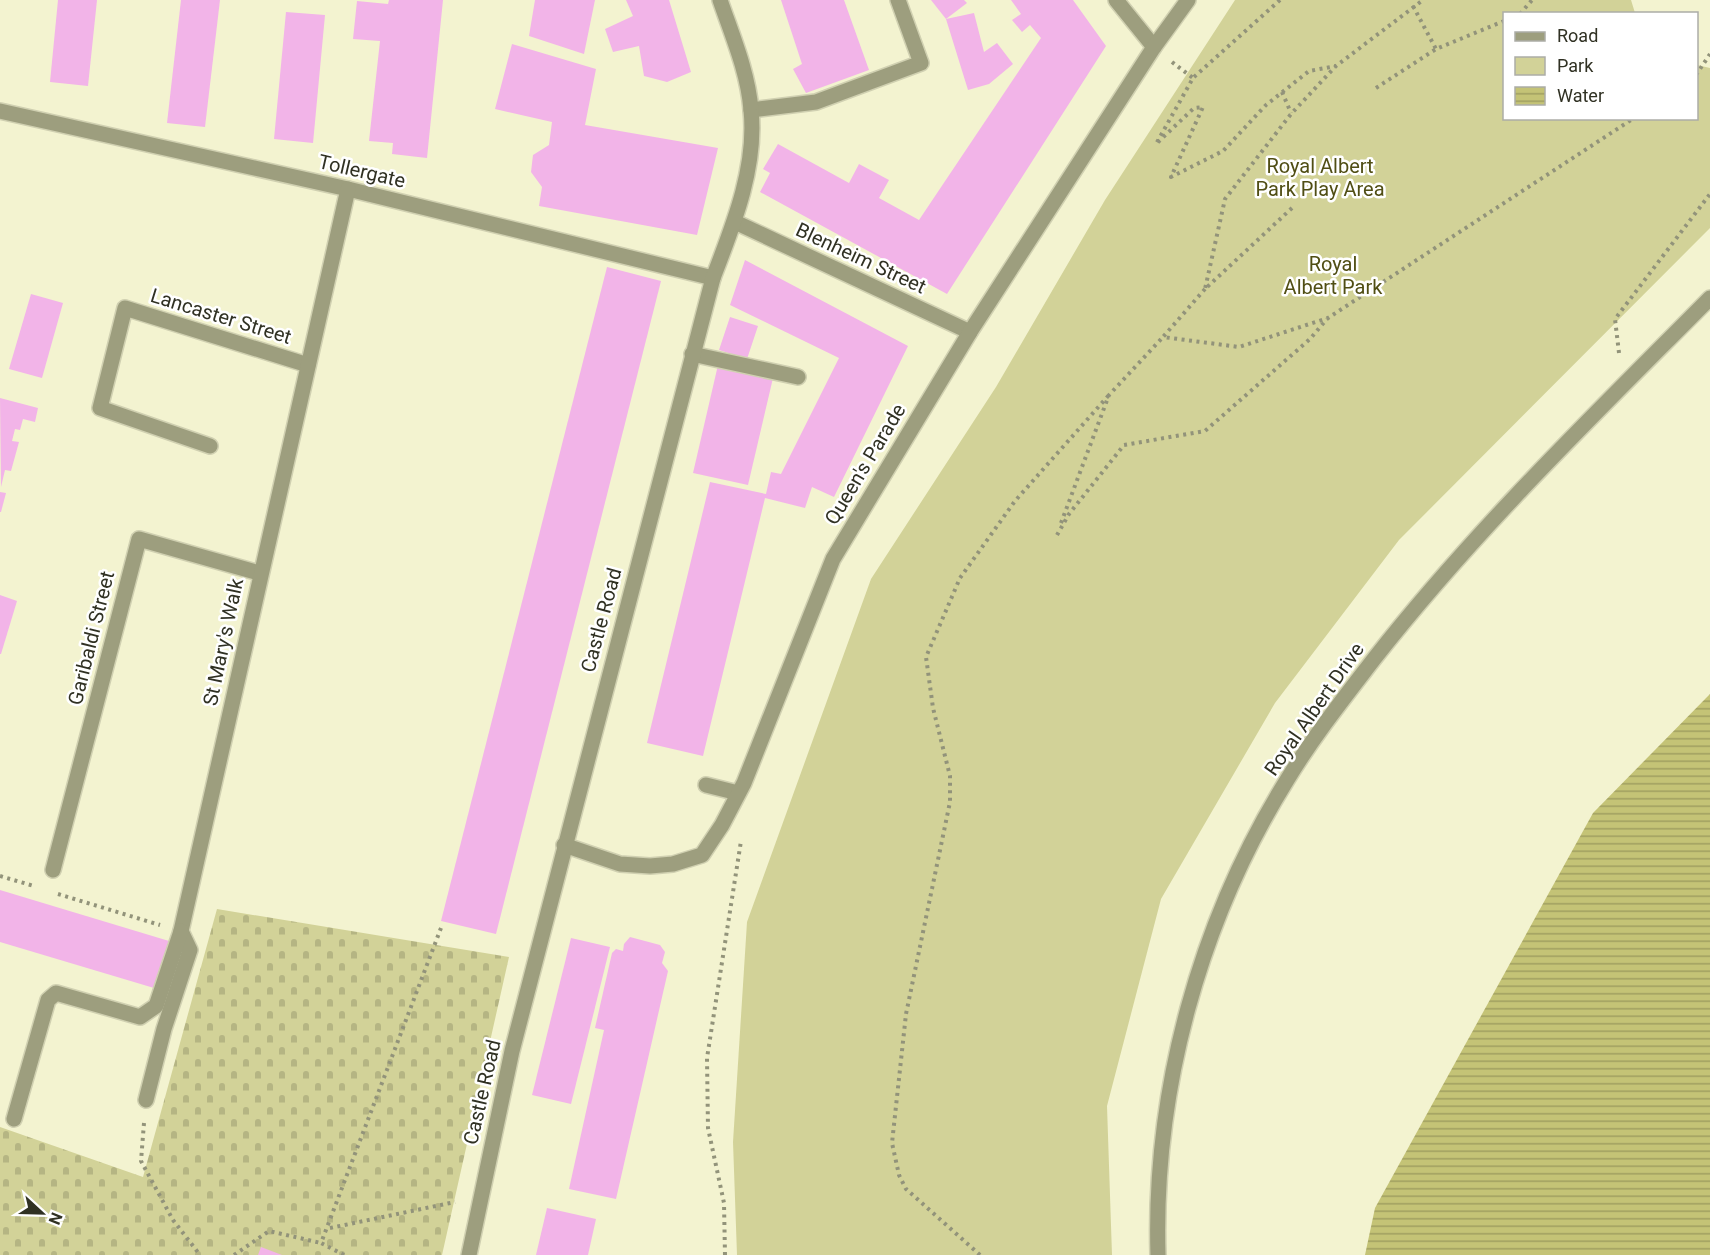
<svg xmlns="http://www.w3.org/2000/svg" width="1710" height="1255" viewBox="0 0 1710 1255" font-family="Roboto,sans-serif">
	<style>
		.cemetery { fill: url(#cemetery-stones) }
		.park { fill: #d2d298 }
		.water { fill: url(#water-rules) }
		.building { fill: #f2b4e8 }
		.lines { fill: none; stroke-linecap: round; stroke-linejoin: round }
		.minor-casing { stroke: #d0d0b1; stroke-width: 18 }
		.path { stroke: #92937a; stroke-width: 4; stroke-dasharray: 3 4.5; stroke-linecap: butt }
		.minor { stroke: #9d9e7e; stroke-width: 15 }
		.labels { text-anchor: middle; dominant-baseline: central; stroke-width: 5; stroke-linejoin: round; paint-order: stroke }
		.park-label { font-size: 20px; fill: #504e14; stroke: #fff }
		.street-label { font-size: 20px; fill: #303123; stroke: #fff }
	</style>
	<defs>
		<pattern id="cemetery-stones" width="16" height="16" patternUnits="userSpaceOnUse" patternTransform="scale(1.5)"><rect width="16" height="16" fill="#d2d298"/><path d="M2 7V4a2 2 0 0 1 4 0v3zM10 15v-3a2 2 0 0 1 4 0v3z" fill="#b5b583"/></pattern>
		<pattern id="water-rules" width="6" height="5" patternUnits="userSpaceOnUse" patternTransform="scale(1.5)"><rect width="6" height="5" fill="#c4c376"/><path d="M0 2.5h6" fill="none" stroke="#a09f60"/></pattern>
	</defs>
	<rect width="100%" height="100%" fill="#f3f3d0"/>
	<polygon class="cemetery" points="217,909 509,957 442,1255 0,1255 0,1127 143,1177"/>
	<polygon class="park" points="1235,0 1631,0 1635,13 1504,14 1504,118 1696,118 1697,65 1710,68 1710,228 1399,540 1275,703 1161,899 1107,1106 1112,1255 737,1255 733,1142 747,922 871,579 996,387 1105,200"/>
	<polygon class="water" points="1710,694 1710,1255 1365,1255 1375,1208 1593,813"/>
	<g class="building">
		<polygon points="58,0 97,0 88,86 50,82"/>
		<polygon points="181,0 220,0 205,127 167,123"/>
		<polygon points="389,0 443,0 427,158 392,154 393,143 369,141 380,41 353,39 357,1 388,4"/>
		<polygon points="535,0 595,0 584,54 529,36"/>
		<polygon points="626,0 669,0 691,72 667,82 644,76 639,46 613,52 605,29 633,16"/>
		<polygon points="781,0 844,0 869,70 806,93 793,69 802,64"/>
		<polygon points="931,0 964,0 967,3 946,19"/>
		<polygon points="1011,0 1073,0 1106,46 947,294 760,192 770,173 763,169 778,144 849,183 859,164 889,180 879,198 919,220 1041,38 1030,25 1022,32 1012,20 1021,14"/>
		<polygon points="286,12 325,15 313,143 274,139"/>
		<polygon points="974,13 984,52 997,43 1013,64 989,84 968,90 946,19"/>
		<polygon points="512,44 596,69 585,125 718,148 697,235 539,206 542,187 531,172 533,155 549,145 552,122 495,109"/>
		<polygon points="745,260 908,346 834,497 812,487 805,508 765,498 703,756 647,743 710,482 766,494 771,472 781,474 839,358 730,305"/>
		<polygon points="607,267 661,281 496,934 441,921"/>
		<polygon points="31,294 63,303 42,378 9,369"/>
		<polygon points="730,317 758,326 747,359 719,350"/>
		<polygon points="718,365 773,378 748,485 693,473"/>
		<polygon points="0,398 38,408 35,422 23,419 20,430 15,429 12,441 19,442 11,471 5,470 1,487"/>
		<polygon points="0,492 6,493 1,512 0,512"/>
		<polygon points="0,595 17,601 1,654 0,654"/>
		<polygon points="0,890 169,941 154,988 0,942"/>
		<polygon points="630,937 660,945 665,952 662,963 668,971 616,1199 569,1189 604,1030 595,1028 612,953 616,949 623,951 624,944"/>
		<polygon points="571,938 610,947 571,1104 532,1095"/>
		<polygon points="547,1208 596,1219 588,1255 536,1255"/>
		<polygon points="261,1247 282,1255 258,1255"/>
	</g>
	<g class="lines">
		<defs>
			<g id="minor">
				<polyline points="1116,0 1154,47"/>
				<polyline points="751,110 816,102 921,63 898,0"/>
				<polyline points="0,111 348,189 713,278"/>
				<polyline points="735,222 970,332"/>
				<polyline points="692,354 798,377"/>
				<polyline points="210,446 100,408 125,308 308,365"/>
				<polyline points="706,785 738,793"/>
				<polyline points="564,845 620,864 650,866 673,864 702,855 722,825 744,783 833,559 970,332 1154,47 1188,0"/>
				<polyline points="53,870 139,539 259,573"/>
				<polyline points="146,1100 164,1029 190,950 181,931 348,189"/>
				<polyline points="14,1119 48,1000 56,993 140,1017 156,1006 181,931"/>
				<path d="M469 1255 512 1051 713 278C733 226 757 167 751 110 748 72 732 35 720 0"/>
				<path d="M1158 1255C1153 1090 1200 920 1287 780 1313 737 1344 698 1374 659 1476 529 1594 415 1710 298"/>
			</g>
		</defs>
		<use href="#minor" class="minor-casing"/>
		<g class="path">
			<polyline points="1280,0 1193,78 1156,144 1194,108 1203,107 1171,177 1223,151 1266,105 1309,71 1336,66"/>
			<polyline points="1413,6 1436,49"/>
			<polyline points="1520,14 1532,0"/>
			<polyline points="1172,62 1193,78"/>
			<polyline points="1696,75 1710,54"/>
			<polyline points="1376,88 1436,49 1504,21"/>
			<polyline points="1282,92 1291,113"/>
			<polyline points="1292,208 1205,289 1225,199 1291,114 1336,66 1423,0"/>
			<polyline points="1205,289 1163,337 1239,347 1328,318 1634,118"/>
			<polyline points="1619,353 1615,319 1710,194"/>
			<polyline points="1061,523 1109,395 1163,337"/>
			<polyline points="1057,535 1069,514 1124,445 1205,431 1310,339 1327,319"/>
			<polyline points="0,876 34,886"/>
			<polyline points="58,894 160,925"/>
			<polyline points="144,1123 141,1161 173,1220 200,1255"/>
			<polyline points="330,1228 455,1202"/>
			<polyline points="234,1255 269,1231 321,1243"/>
			<polyline points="344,1255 321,1243 441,928"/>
			<polyline points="725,1255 724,1203 708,1128 707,1058 741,841"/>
			<polyline points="980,1255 906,1189 899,1175 892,1143 906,1014 950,802 950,776 933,708 926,657 960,578 1015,501 1109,395"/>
		</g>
		<use href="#minor" class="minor"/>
	</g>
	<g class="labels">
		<g class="park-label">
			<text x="1320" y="166">Royal Albert<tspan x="1320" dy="23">Park Play Area</tspan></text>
			<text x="1333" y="264">Royal<tspan x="1333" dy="23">Albert Park</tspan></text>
		</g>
		<g class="street-label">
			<text transform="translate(362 171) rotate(13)">Tollergate</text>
			<text transform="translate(861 258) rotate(25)">Blenheim Street</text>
			<text transform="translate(221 316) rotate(17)">Lancaster Street</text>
			<text transform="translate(865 464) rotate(-59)">Queen's Parade</text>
			<text transform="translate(601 620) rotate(-75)">Castle Road</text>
			<text transform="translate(91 638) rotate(-76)">Garibaldi Street</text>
			<text transform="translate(223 642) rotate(-78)">St Mary's Walk</text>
			<text transform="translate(1314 709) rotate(-55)">Royal Albert Drive</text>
			<text transform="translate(482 1092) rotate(-77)">Castle Road</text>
		</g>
	</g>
	<rect x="1503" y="12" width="195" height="108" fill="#ffffff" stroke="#acada7" stroke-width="1.5"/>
	<rect x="1515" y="32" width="30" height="9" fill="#9d9e7e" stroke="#acada7" stroke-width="1.5"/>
	<text x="1557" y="42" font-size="18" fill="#303123">Road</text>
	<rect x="1515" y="57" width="30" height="18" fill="#d2d298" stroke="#acada7" stroke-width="1.5"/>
	<text x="1557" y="72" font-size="18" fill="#303123">Park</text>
	<rect x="1515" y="87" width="30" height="18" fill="url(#water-rules)" stroke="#acada7" stroke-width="1.5"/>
	<text x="1557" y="102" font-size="18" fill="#303123">Water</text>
	<g transform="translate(42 1213) rotate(112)" stroke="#ffffff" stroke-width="4.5" paint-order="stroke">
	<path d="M0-4.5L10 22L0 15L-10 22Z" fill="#303123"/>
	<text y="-9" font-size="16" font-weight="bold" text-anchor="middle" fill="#303123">N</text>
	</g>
</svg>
